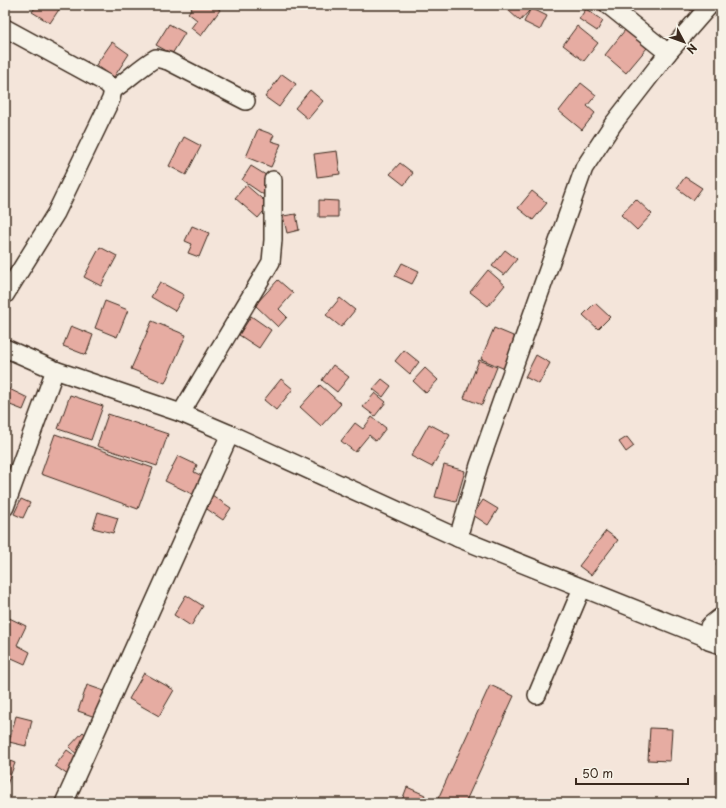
<svg xmlns="http://www.w3.org/2000/svg" width="726" height="808" viewBox="0 0 726 808" font-family="'Playpen Sans',sans-serif">
	<style>
		.building { fill: #e6aca2; stroke: #3b2a1e }
		.lines { fill: none; stroke-linecap: round; stroke-linejoin: round }
		.minor-casing { stroke: #3b2a1e; stroke-width: 20 }
		.major-casing { stroke: #3b2a1e; stroke-width: 24 }
		.minor { stroke: #f7f3e8; stroke-width: 17 }
		.major { stroke: #f7f3e8; stroke-width: 21 }
	</style>
	<rect width="100%" height="100%" fill="#f4e5da"/>
	<filter id="ink" filterUnits="userSpaceOnUse"><feTurbulence type="fractalNoise" baseFrequency=".025" numOctaves="2"/><feDisplacementMap in="SourceGraphic" scale="8" xChannelSelector="R" yChannelSelector="G"/><feConvolveMatrix kernelMatrix="1 2 1 2 8 2 1 2 1" color-interpolation-filters="sRGB"/></filter>
	<g filter="url(#ink)">
		<g class="building">
			<polygon points="37,5 62,5 50,23 32,12"/>
			<polygon points="194,5 214,5 220,10 201,36 191,28 197,20 188,13"/>
			<polygon points="512,5 523,5 529,11 520,21 508,10"/>
			<polygon points="685,5 705,5 696,15"/>
			<polygon points="531,8 547,16 540,30 524,22"/>
			<polygon points="586,9 603,21 597,31 579,19"/>
			<polygon points="169,24 185,33 172,54 156,45"/>
			<polygon points="577,26 598,43 584,61 563,45"/>
			<polygon points="625,30 647,48 626,73 605,55"/>
			<polygon points="112,42 129,54 114,77 96,65"/>
			<polygon points="282,74 296,84 279,107 265,97"/>
			<polygon points="581,83 596,95 587,106 595,113 582,130 559,111"/>
			<polygon points="310,90 323,101 308,119 295,108"/>
			<polygon points="258,129 274,135 271,141 281,144 271,167 246,157"/>
			<polygon points="184,137 201,146 186,175 169,166"/>
			<polygon points="337,151 340,174 317,177 314,154"/>
			<polygon points="400,163 413,173 404,185 390,174"/>
			<polygon points="251,166 274,180 264,195 242,180"/>
			<polygon points="685,177 702,188 693,200 677,188"/>
			<polygon points="246,185 269,205 258,218 235,198"/>
			<polygon points="532,191 547,203 533,220 518,208"/>
			<polygon points="636,199 652,214 637,230 621,215"/>
			<polygon points="319,200 338,201 338,217 319,217"/>
			<polygon points="296,214 299,230 287,233 283,216"/>
			<polygon points="192,226 209,233 199,257 188,253 192,244 185,241"/>
			<polygon points="100,247 117,256 101,286 84,277"/>
			<polygon points="505,250 517,259 504,275 492,266"/>
			<polygon points="402,263 419,271 412,284 395,276"/>
			<polygon points="488,270 505,285 488,306 470,292"/>
			<polygon points="278,280 293,293 279,309 287,317 278,327 255,305"/>
			<polygon points="160,282 184,295 175,311 151,297"/>
			<polygon points="340,298 355,310 341,327 326,315"/>
			<polygon points="105,301 128,310 117,337 95,328"/>
			<polygon points="595,303 610,317 598,329 583,315"/>
			<polygon points="251,316 271,330 259,348 239,335"/>
			<polygon points="152,321 186,335 165,383 131,369"/>
			<polygon points="71,326 93,335 86,355 63,346"/>
			<polygon points="494,328 518,338 505,369 481,359"/>
			<polygon points="404,350 419,362 410,374 395,361"/>
			<polygon points="536,355 550,363 539,384 525,377"/>
			<polygon points="479,360 497,367 482,405 464,398"/>
			<polygon points="333,365 349,377 337,392 322,380"/>
			<polygon points="425,368 438,380 426,393 413,381"/>
			<polygon points="281,379 293,389 276,410 264,400"/>
			<polygon points="382,379 391,386 383,397 373,389"/>
			<polygon points="320,385 341,404 321,426 300,407"/>
			<polygon points="5,387 28,398 23,410 5,403"/>
			<polygon points="375,393 386,402 375,416 363,407"/>
			<polygon points="70,395 103,406 91,440 58,429"/>
			<polygon points="108,414 168,434 157,466 97,446"/>
			<polygon points="372,417 386,428 376,441 369,435 355,452 341,441 355,423 363,429"/>
			<polygon points="429,424 450,435 432,467 411,456"/>
			<polygon points="55,434 153,468 138,509 41,474"/>
			<polygon points="627,437 634,446 626,452 619,442"/>
			<polygon points="178,456 197,465 194,472 204,477 194,495 165,481"/>
			<polygon points="444,465 465,471 456,502 435,497"/>
			<polygon points="212,495 231,508 223,520 204,507"/>
			<polygon points="21,499 30,503 23,518 14,514"/>
			<polygon points="483,500 498,509 488,525 473,515"/>
			<polygon points="98,512 118,518 113,533 93,528"/>
			<polygon points="606,531 618,540 591,575 579,566"/>
			<polygon points="721,558 721,568 716,564"/>
			<polygon points="186,595 203,606 191,626 174,615"/>
			<polygon points="5,616 26,626 17,645 30,652 25,664 5,655"/>
			<polygon points="144,673 174,690 159,716 129,699"/>
			<polygon points="87,685 110,693 101,719 78,711"/>
			<polygon points="490,685 514,696 465,803 436,803"/>
			<polygon points="16,716 32,720 26,746 9,742"/>
			<polygon points="650,728 672,729 670,761 648,760"/>
			<polygon points="83,732 95,743 81,758 69,747"/>
			<polygon points="67,750 89,766 78,782 55,766"/>
			<polygon points="5,759 15,763 6,787 5,787"/>
			<polygon points="407,787 425,795 422,803 401,803"/>
		</g>
		<g class="lines">
			<defs>
				<g id="minor">
					<polyline points="608,5 668,53"/>
					<polyline points="5,28 106,83 113,90 111,99 56,213 5,295"/>
					<path d="M113 90C128 80 140 67 156 58L168 61 246 101"/>
					<polyline points="5,348 55,370 181,413 230,434 458,538 720,643"/>
					<polyline points="181,413 271,262 273,240 273,180"/>
					<polyline points="5,507 55,370"/>
					<polyline points="458,538 479,465 584,168 613,124 668,53 710,5"/>
					<polyline points="537,695 582,588"/>
					<polyline points="64,803 230,434"/>
				</g>
				<polyline id="major" points="721,619 711,627 709,639 721,643"/>
			</defs>
			<use href="#minor" class="minor-casing"/>
			<use href="#major" class="major-casing"/>
			<use href="#minor" class="minor"/>
			<use href="#major" class="major"/>
		</g>
	</g>
	<rect width="726" height="808" fill="none" stroke="#f7f3e8" stroke-width="20"/>
	<rect x="10" y="10" width="706" height="788" fill="none" stroke="#3b2a1e" stroke-width="1.5" filter="url(#ink)"/>
	<g transform="translate(684 42) rotate(131)" stroke="#f7f3e8" stroke-width="3" paint-order="stroke">
	<path d="M0-3L7 15L0 10L-7 15Z" fill="#3b2a1e"/>
	<text y="-6" font-size="11" font-weight="bold" text-anchor="middle" fill="#3b2a1e">N</text>
	</g>
	<path d="M576 778v6h112v-6" fill="none" stroke="#3b2a1e" stroke-width="2"/>
	<text x="582" y="778" font-size="12" fill="#3b2a1e" stroke="#f7f3e8" stroke-width="3" paint-order="stroke">50 m</text>
</svg>
